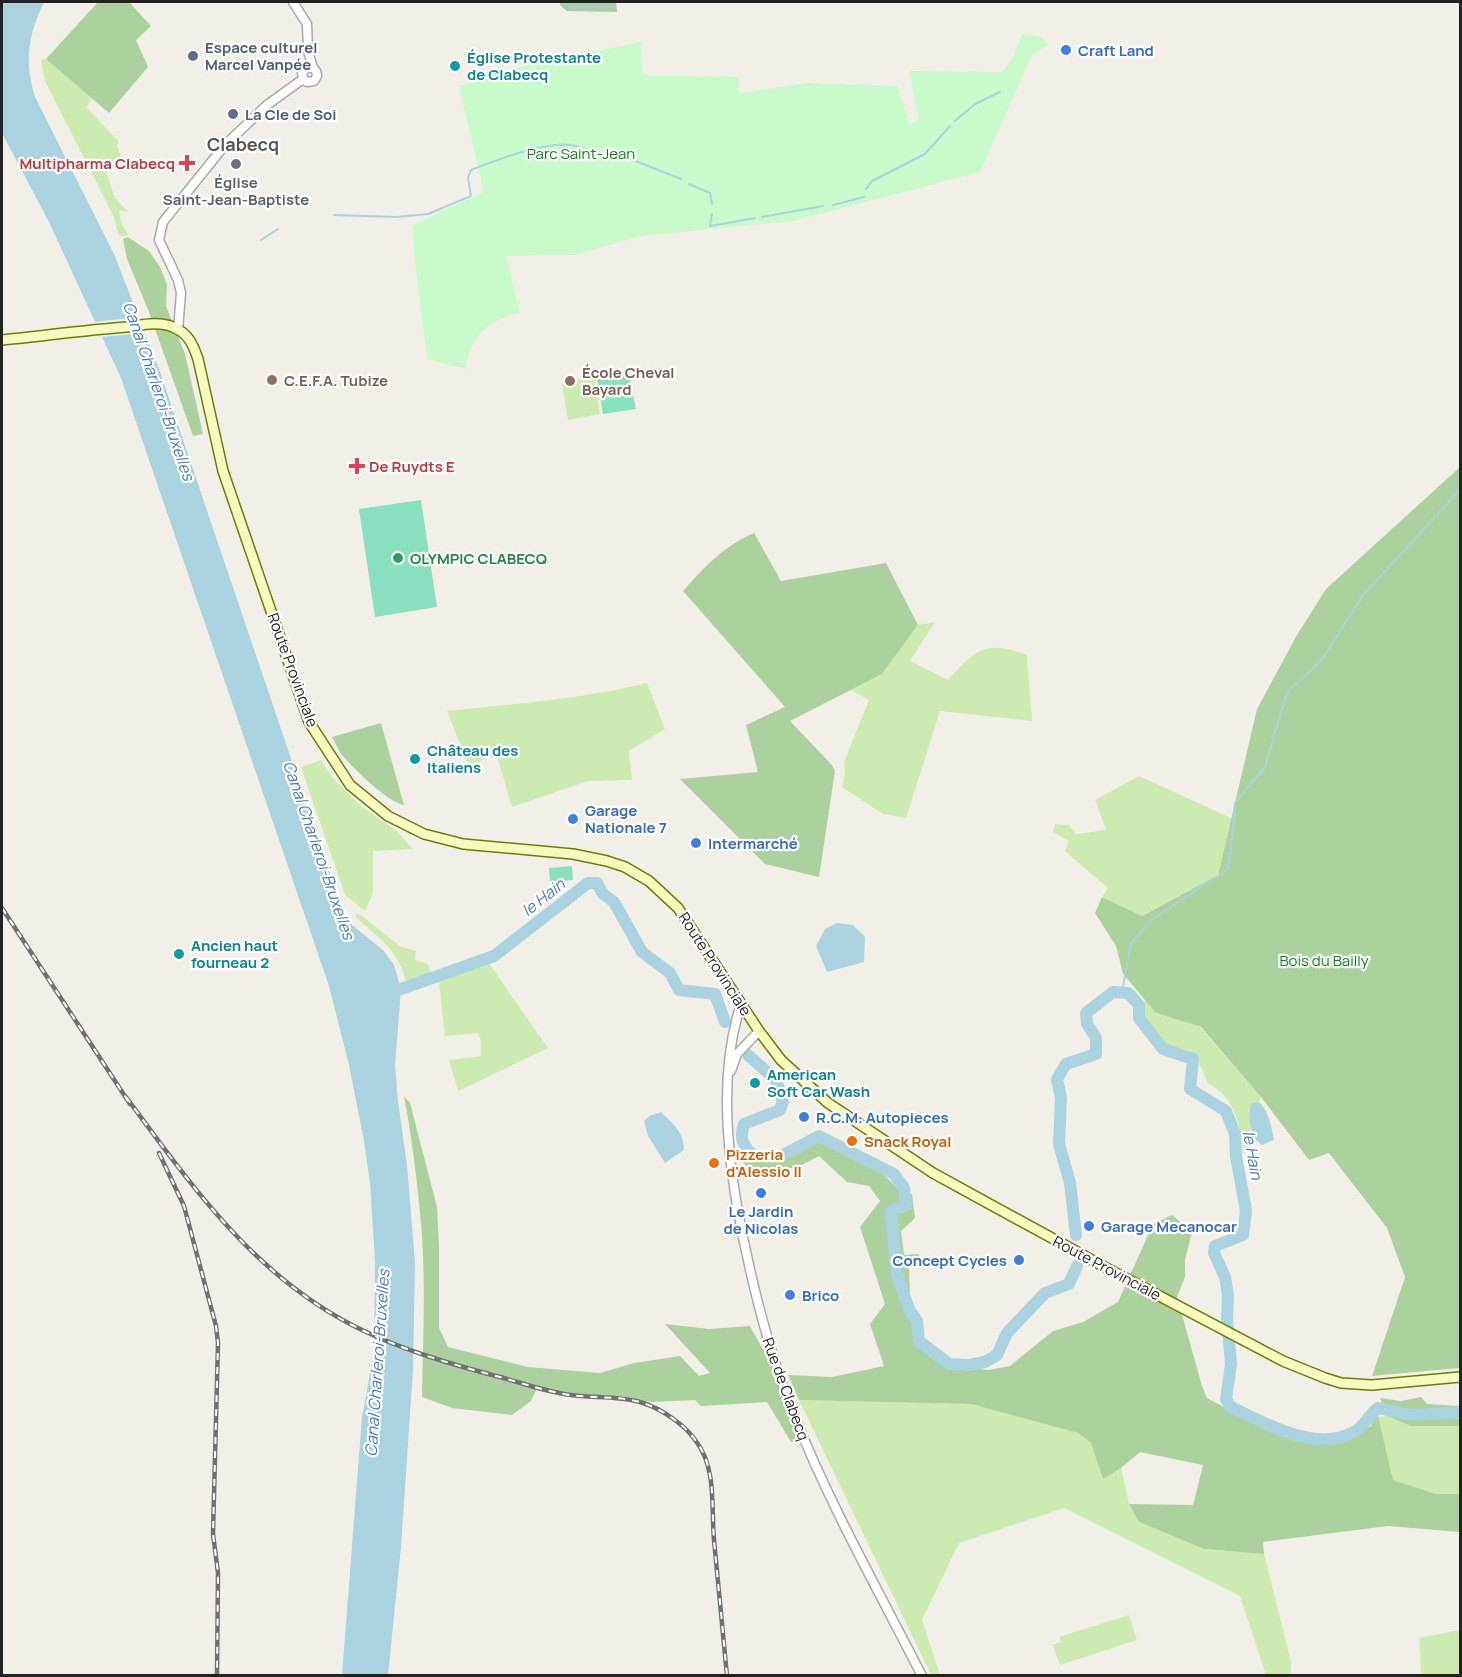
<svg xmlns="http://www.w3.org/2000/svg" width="1462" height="1677" viewBox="0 0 1462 1677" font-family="Manrope,sans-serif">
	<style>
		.grass { fill: #cdebb0 }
		.forest { fill: #add19e }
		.cemetery { fill: #aacbaf }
		.park { fill: #c8facc }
		.pitch { fill: #88e0be }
		.water { fill: #aad3df }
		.pier { fill: #f2efe9 }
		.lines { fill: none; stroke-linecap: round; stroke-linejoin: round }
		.stream { stroke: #aad3df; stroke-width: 2 }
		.river { stroke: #aad3df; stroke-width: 12 }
		.tertiary-casing { stroke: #a9a9a9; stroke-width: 11 }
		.secondary-casing { stroke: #707d05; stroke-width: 12 }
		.tertiary { stroke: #fff; stroke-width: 8 }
		.secondary { stroke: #f7fabf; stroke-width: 9 }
		.rail-casing { stroke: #707070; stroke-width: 4.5 }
		.rail { stroke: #fff; stroke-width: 2; stroke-dasharray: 7; stroke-linecap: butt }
		.shop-dot { fill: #3f7fe0; stroke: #fff; stroke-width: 2 }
		.service-dot { fill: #5c6f8a; stroke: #fff; stroke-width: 2 }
		.culture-dot { fill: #0f9aa8; stroke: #fff; stroke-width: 2 }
		.health-dot { fill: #e0444e; stroke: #fff; stroke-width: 2 }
		.worship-dot { fill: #6b7280; stroke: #fff; stroke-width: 2 }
		.education-dot { fill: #8d6e63; stroke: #fff; stroke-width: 2 }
		.leisure-dot { fill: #2e9e5b; stroke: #fff; stroke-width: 2 }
		.food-dot { fill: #e8710a; stroke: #fff; stroke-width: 2 }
		.labels { text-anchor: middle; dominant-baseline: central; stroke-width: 4.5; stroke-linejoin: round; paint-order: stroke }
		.service-label { font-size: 15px; font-weight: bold; fill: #4e5e75; stroke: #fff; text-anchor: start }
		.shop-label { font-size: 15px; font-weight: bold; fill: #366cbe; stroke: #fff; text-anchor: start }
		.culture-label { font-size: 15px; font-weight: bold; fill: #0d838f; stroke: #fff; text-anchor: start }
		.park-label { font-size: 15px; fill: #0c8416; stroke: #fff }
		.health-label { font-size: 15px; font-weight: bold; fill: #be3a42; stroke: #fff; text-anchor: end }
		.worship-label { font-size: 15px; font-weight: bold; fill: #5b616d; stroke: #fff }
		.education-label { font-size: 15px; font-weight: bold; fill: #785e54; stroke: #fff; text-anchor: start }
		.leisure-label { font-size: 15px; font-weight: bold; fill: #27864d; stroke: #fff; text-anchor: start }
		.street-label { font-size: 15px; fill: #222; stroke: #fff }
		.food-label { font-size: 15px; font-weight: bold; fill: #c56008; stroke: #fff; text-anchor: start }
		.water-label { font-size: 16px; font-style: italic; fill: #4a7aab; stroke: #fff }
		.quarter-label { font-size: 18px; font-weight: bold; fill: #555; stroke: #fff }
	</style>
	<rect width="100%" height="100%" fill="#f2efe9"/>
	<g class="grass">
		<polygon points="46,59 92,98 86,107 119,142 117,146 122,159 105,169 115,198 128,212 119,210 121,222 128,235 123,237 118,234 114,217 45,81 41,60"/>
		<polygon points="594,377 600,414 568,420 562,383"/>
		<path d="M935 622 910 661 948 680C975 650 986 639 1027 655L1032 721 940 711 906 818 883 814 842 787 845 774 844 762 869 700 851 690 882 674 918 625Z"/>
		<path d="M647 683 665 729 629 751 632 780 588 781 512 807 497 756 468 764 447 711C514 704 581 699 647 683Z"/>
		<polygon points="321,760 333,778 361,806 397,831 413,849 373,851 373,893 365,911 345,895 301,767"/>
		<polygon points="1139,776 1231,818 1218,875 1141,916 1102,897 1108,888 1065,851 1069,841 1053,832 1055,824 1069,825 1076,834 1106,830 1095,800"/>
		<path d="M355 913 362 916 401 947 416 951 415 960 428 964 431 975 406 982C398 948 379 939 356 917Z"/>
		<polygon points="488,962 548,1048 458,1091 449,1060 481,1056 481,1041 478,1033 445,1036 439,982"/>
		<path d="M1145 1000 1156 1013 1200 1027 1261 1097 1259 1102 1252 1103 1249 1111 1257 1141 1244 1154C1241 1129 1235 1095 1208 1084L1197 1058 1190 1051 1172 1047 1162 1043 1155 1029 1145 1018 1143 1008Z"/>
		<polygon points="799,1400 971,1404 1078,1433 1091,1443 1103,1478 1121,1468 1129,1504 1139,1522 1204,1549 1264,1554 1291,1662 1291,1675 1266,1675 1240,1596 1064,1508 959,1543 922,1620 940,1675 931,1675"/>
		<polygon points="1387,1416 1411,1426 1460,1426 1460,1494 1436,1494 1393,1480 1378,1417"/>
		<polygon points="1129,1615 1137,1640 1060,1665 1053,1645 1061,1642 1059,1637"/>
		<polygon points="1460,1630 1460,1675 1421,1675 1419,1638"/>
	</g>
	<g class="forest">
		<polygon points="98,2 129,2 151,26 136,40 148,67 109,113 46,59"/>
		<polygon points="128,237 149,251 160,267 167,284 166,306 185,354 203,434 193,436 149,312 127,259 123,239"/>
		<polygon points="1460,467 1460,1368 1372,1376 1405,1277 1387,1228 1329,1153 1309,1160 1261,1097 1201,1027 1156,1013 1123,974 1116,946 1095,913 1102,897 1142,916 1218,875 1257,709 1297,635 1326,589"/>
		<path d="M754 533 781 581 886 563 918 625 882 674 790 721 832 765 835 771 819 877 765 864 680 779 758 772 746 725 785 707 683 591C704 567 724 546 754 533Z"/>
		<path d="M381 723 404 805C388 803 352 767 341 754 338 749 335 742 332 737Z"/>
		<path d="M404 1096 410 1103 437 1207 439 1246V1328L448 1347 528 1367 600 1373 634 1363 680 1356 699 1376 710 1373 665 1324 709 1329 750 1326 767 1357 799 1440 791 1442 767 1402 701 1406 695 1400 652 1402 575 1395 537 1388 531 1401 512 1415 452 1408 422 1397C423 1339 426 1281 421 1223 417 1180 412 1138 404 1096Z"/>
		<path d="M813 1138C847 1148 879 1165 901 1193L912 1194 915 1218 901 1231 904 1255 918 1254 922 1259 909 1268 910 1299 905 1312 912 1318 915 1337 923 1349 942 1365 989 1370 1010 1366 1053 1331 1083 1322 1118 1302 1153 1224 1172 1215 1192 1232 1185 1260V1277L1177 1297 1202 1386 1207 1398 1265 1429 1341 1441 1371 1426 1376 1407 1393 1480 1436 1494H1460V1532L1388 1526 1263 1542 1264 1554 1204 1549 1139 1522 1129 1504 1193 1505 1203 1465 1140 1452 1121 1468 1103 1479 1091 1443 1078 1433 971 1404 799 1400 788 1375 832 1377 884 1366 870 1324 885 1304 860 1227 880 1201 869 1186 847 1182 819 1156 796 1168H748L735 1154 737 1149 754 1159 781 1158Z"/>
		<polygon points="1421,1397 1427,1404 1460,1406 1460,1426 1411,1426 1387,1416 1380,1398 1401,1401"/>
	</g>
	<polygon class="cemetery" points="560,2 616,2 617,12 567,11 560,5"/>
	<path class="park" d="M1023 34 1042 37 1046 44H1050L1032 55 980 172 793 221 641 236 575 255 506 256 520 313C491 318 468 338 466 369L427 359 414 255 413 225 484 192 459 86 520 67 641 42 642 75 739 77V93L807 83 897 86 910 125 919 119 909 71 1001 72C1013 63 1016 48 1023 34Z"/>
	<g class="pitch">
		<polygon points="628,372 636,409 603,414 597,378"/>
		<polygon points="421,500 437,607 375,617 359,509"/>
		<polygon points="572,866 573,880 550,882 549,868"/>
	</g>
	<g class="water">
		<path d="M2 2H44C28 36 24 60 35 97L114 254 159 369 343 912 352 925 384 951 394 965 401 989 395 1066 398 1101 407 1165 415 1263 413 1370 401 1547 388 1675H342L362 1417 374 1353 375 1262 370 1183 364 1141 349 1065 329 986 121 378 49 222 2 133Z"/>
		<polygon points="837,923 853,925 865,937 864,962 827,972 816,946 825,929"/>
		<path d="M1259 1102C1269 1111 1271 1126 1274 1140L1262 1145C1251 1138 1246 1114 1252 1103Z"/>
		<path d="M661 1112C673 1124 684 1132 684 1150L665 1163 648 1136 644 1121 649 1116Z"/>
	</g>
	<polygon class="pier" points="142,317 148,333 99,337 92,322"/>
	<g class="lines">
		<g class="stream">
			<polyline points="955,121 975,104 1000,92"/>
			<polyline points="617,158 628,158 681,179"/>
			<polyline points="689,184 710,193 712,204"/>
			<polyline points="866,189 872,181 925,154 950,126"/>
			<polyline points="833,205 864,197"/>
			<polyline points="712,214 710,226 755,218"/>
			<path d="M334 215 396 217 428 214 471 196 468 178 471 170C496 160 545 141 571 145 581 146 593 153 602 157"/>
			<polyline points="762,217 823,206"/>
			<polyline points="261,240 278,229"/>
			<polyline points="1122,992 1131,944 1150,921 1228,869 1232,839 1235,803 1265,767 1287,692 1321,661 1363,595 1460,490"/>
		</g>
		<g class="river">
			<polyline points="387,996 401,989 494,956 588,883 597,883 603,894 614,902 642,952 670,973 679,990 715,994 725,1022"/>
			<path d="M748 1055 776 1080 783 1101 780 1110 744 1124C739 1139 743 1147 755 1156H781L819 1136 894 1174 904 1188 906 1205 891 1211 897 1274 909 1309 917 1321 919 1341 949 1364 969 1365 985 1362 997 1355 1007 1333 1045 1293 1069 1284 1077 1266"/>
			<path d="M1076 1235 1070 1183 1059 1144 1061 1098 1057 1079 1066 1064 1096 1054V1038L1087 1024 1086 1013 1113 992 1128 993 1139 1005V1018L1163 1049 1193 1059 1190 1089 1226 1111 1235 1134 1236 1156 1246 1211 1243 1235 1215 1246 1214 1253 1225 1277 1228 1295 1227 1319 1231 1364 1226 1399 1231 1407C1263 1422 1310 1450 1347 1435 1365 1429 1365 1418 1378 1408L1410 1415 1460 1413"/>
		</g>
		<defs>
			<g id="tertiary">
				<polyline points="293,2 307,24 308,51 313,68"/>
				<path d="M178 330 181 293 178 280 159 240 163 222 225 145 267 105 303 79 307 82 314 81 317 76C317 70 313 66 307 68L302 72 303 79"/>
				<path d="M741 1004C720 1068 726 1140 737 1206 750 1277 767 1348 794 1415 830 1505 878 1590 922 1676"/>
				<polyline points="731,1071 737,1054 759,1031"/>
			</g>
			<path id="secondary" d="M2 340C43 336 85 330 127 327 142 325 159 321 173 327 188 333 193 344 198 359L223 471 309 722 350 785 388 816 424 834 463 844 573 854 607 861 625 867 649 881 678 908 759 1031 781 1060 828 1103 933 1173 1112 1271 1283 1361 1325 1378 1341 1383 1372 1385 1460 1377"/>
		</defs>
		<use href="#tertiary" class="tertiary-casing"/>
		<use href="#secondary" class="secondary-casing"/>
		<use href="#tertiary" class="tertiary"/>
		<use href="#secondary" class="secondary"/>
		<defs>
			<g id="rail">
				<polyline points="2,908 130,1104"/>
				<path d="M126 1097C194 1189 257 1280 364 1331 406 1351 451 1364 496 1376 519 1382 541 1390 564 1394 590 1399 618 1395 643 1403 662 1409 685 1425 696 1441 717 1469 711 1507 714 1540 718 1585 723 1630 727 1676"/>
				<polyline points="159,1153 184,1206 216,1326 218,1343 213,1534 218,1573 217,1676"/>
			</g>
		</defs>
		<use href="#rail" class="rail-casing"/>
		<use href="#rail" class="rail"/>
	</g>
	<g class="shop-dot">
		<circle cx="1066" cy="50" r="6"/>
		<circle cx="573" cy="819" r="6"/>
		<circle cx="696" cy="843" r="6"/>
		<circle cx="804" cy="1117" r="6"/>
		<circle cx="761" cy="1193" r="6"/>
		<circle cx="1089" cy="1226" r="6"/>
		<circle cx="1019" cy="1260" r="6"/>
		<circle cx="790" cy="1295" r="6"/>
	</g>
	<g class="service-dot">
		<circle cx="193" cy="56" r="6"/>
		<circle cx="233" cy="114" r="6"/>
	</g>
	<g class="culture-dot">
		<circle cx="455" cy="66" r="6"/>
		<circle cx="415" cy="759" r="6"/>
		<circle cx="179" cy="954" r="6"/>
		<circle cx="755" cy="1083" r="6"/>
	</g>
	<g class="health-dot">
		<path d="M184 154h6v6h6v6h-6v6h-6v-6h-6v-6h6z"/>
		<path d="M354 457h6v6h6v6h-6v6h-6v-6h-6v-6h6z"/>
	</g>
	<circle class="worship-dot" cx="236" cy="164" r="6"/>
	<g class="education-dot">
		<circle cx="272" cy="380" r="6"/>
		<circle cx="570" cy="381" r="6"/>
	</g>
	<circle class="leisure-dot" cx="398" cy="558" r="6"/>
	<g class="food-dot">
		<circle cx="852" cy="1141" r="6"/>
		<circle cx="714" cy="1163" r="6"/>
	</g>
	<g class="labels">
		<g class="service-label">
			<text x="205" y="47">Espace culturel<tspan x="205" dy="17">Marcel Vanpée</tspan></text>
			<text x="245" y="114">La Cle de Soi</text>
		</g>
		<g class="shop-label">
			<text x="1078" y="50">Craft Land</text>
			<text x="585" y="810">Garage<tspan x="585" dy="17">Nationale 7</tspan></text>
			<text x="708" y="843">Intermarché</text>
			<text x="816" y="1117">R.C.M. Autopieces</text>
			<text x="761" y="1211" text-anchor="middle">Le Jardin<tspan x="761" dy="17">de Nicolas</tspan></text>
			<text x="1101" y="1226">Garage Mecanocar</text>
			<text x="1007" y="1260" text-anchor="end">Concept Cycles</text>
			<text x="802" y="1295">Brico</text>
		</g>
		<g class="culture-label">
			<text x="467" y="57">Église Protestante<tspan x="467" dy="17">de Clabecq</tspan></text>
			<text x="427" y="750">Château des<tspan x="427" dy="17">Italiens</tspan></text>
			<text x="191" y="945">Ancien haut<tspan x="191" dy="17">fourneau 2</tspan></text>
			<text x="767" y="1074">American<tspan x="767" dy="17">Soft Car Wash</tspan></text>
		</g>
		<g class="park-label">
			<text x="581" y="153">Parc Saint-Jean</text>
			<text x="1324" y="960">Bois du Bailly</text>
		</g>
		<g class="health-label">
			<text x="175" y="163">Multipharma Clabecq</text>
			<text x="369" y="466" text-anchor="start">De Ruydts E</text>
		</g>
		<g class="worship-label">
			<text x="236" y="182">Église<tspan x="236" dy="17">Saint-Jean-Baptiste</tspan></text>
		</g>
		<g class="education-label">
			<text x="582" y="372">École Cheval<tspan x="582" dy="17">Bayard</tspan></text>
			<text x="284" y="380">C.E.F.A. Tubize</text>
		</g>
		<g class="leisure-label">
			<text x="410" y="558">OLYMPIC CLABECQ</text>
		</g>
		<g class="street-label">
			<text transform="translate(293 670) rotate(70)">Route Provinciale</text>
			<text transform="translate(715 964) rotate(57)">Route Provinciale</text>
			<text transform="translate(1107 1268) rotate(28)">Route Provinciale</text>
			<text transform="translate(786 1389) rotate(70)">Rue de Clabecq</text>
		</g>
		<g class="food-label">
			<text x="864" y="1141">Snack Royal</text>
			<text x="726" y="1154">Pizzeria<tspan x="726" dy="17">d'Alessio II</tspan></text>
		</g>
		<g class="water-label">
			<text transform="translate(159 391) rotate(71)">Canal Charleroi-Bruxelles</text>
			<text transform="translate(319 850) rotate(71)">Canal Charleroi-Bruxelles</text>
			<text transform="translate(543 897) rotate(-38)">le Hain</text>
			<text transform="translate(1253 1155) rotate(80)">le Hain</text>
			<text transform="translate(377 1363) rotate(-86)">Canal Charleroi-Bruxelles</text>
		</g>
		<g class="quarter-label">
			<text x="243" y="144">Clabecq</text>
		</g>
	</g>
	<rect width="1462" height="1677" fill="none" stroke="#222222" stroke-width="6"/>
</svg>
